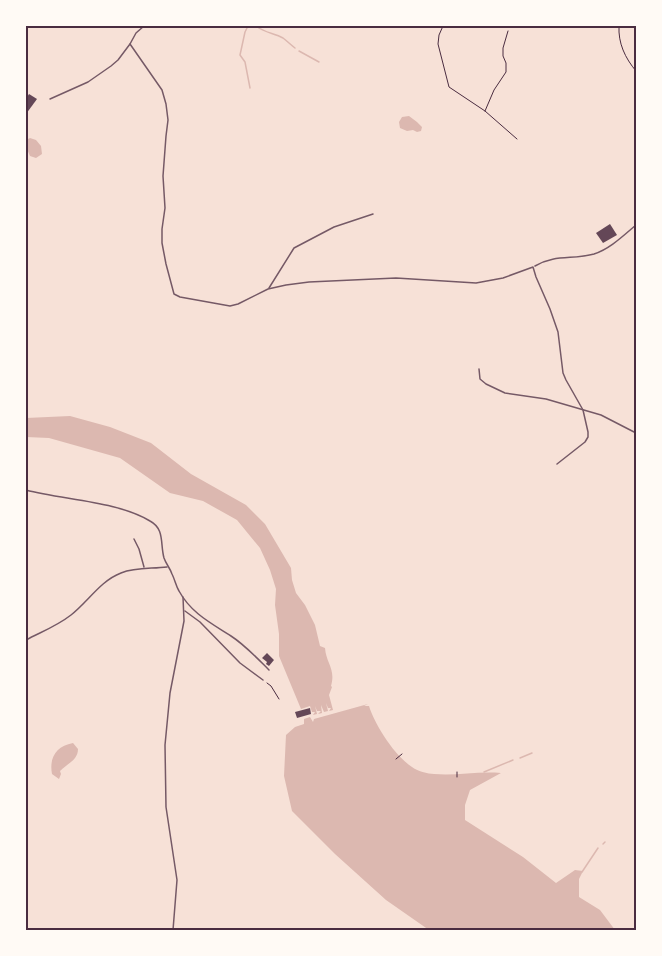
<svg xmlns="http://www.w3.org/2000/svg" width="662" height="956" viewBox="0 0 662 956" font-family="Rubik,sans-serif">
	<style>
		.water { fill: #dcb8b0 }
		.lines { fill: none; stroke-linecap: round; stroke-linejoin: round }
		.stream { stroke: #dcb8b0; stroke-width: 1.5 }
		.building { fill: #644757 }
		.path { stroke: #4a2c40; stroke-width: 1 }
		.minor { stroke: #755966; stroke-width: 1.5 }
		.neatline { fill: none; stroke: #4a2c40; stroke-width: 2 }
	</style>
	<rect width="100%" height="100%" fill="#f7e1d7"/>
	<g class="water">
		<polygon points="409,116 417,122 422,127 421,131 417,132 413,130 407,131 400,128 399,122 402,117"/>
		<polygon points="30,138 36,140 41,146 42,154 36,158 30,156 26,147 26,140"/>
		<path d="M70 416 110 427 151 443 191 474 246 505 265 524 291 568 292 580 296 593 305 605 315 625 320 646 325 648C326 663 336 669 331 686L332 687 329 695 333 710 329 711 331 708H328L326 703 328 711 324 712 321 705 322 713 318 714 321 711H317L315 706 317 714 313 715 315 712H312L310 706 301 709 279 656V634L275 605 276 589 270 570 260 548 237 520 203 501 170 493 120 458 49 438 26 437V418Z"/>
		<path d="M368 704 364 706H369C375 725 394 755 412 767 417 771 428 774 434 774 456 776 478 771 501 773L470 790 465 805V820L523 857 556 883 575 870 583 871 579 879V897L600 910 615 930H429L386 900 335 854 292 811 284 776 286 735 295 727 304 724V719L310 717 313 722 314 719Z"/>
		<path d="M73 743 78 749C78 760 68 763 60 771L61 774 59 779 52 774C49 758 56 746 73 743Z"/>
	</g>
	<g class="lines">
		<g class="stream">
			<polyline points="248,26 245,32 240,55 245,62 250,88"/>
			<path d="M256 26C265 33 274 33 283 38 287 41 291 45 295 48"/>
			<polyline points="299,51 319,62"/>
			<polyline points="520,758 532,753"/>
			<polyline points="484,772 513,760"/>
			<polyline points="603,844 605,842"/>
			<polyline points="582,872 598,848"/>
		</g>
	</g>
	<g class="building">
		<polygon points="29,94 37,99 26,114 26,99"/>
		<polygon points="610,224 617,235 603,243 596,233"/>
		<polygon points="267,653 274,660 269,666 266,664 267,662 262,658"/>
		<polygon points="310,708 311,714 297,718 295,712"/>
	</g>
	<g class="lines">
		<g class="path">
			<polyline points="443,26 439,35 438,44 449,87 485,111 517,139"/>
			<path d="M619 26C618 43 625 58 636 71"/>
			<polyline points="485,111 494,90 506,72 506,63 503,56 503,48 508,31"/>
			<polyline points="267,683 271,686 279,699"/>
			<polyline points="396,759 402,754"/>
			<polyline points="457,777 457,772"/>
		</g>
		<g class="minor">
			<polyline points="507,26 513,27 522,26"/>
			<polyline points="130,44 162,90 166,104 168,120 166,136 163,176 165,208 162,229 162,243 166,264 174,294 180,297 230,306 238,304 268,289 286,285 309,282 396,278 476,283 503,278 533,267 536,277 550,309 558,332 563,373 566,380 583,410 588,432 588,437 585,442 557,464"/>
			<polyline points="50,99 88,82 111,66 118,60 130,44 136,33 144,26"/>
			<path d="M535 266C555 254 573 260 594 254 610 249 624 235 636 225"/>
			<polyline points="269,288 294,248 334,227 373,214"/>
			<polyline points="479,369 480,379 486,384 505,393 546,399 601,415 636,433"/>
			<path d="M26 490C63 500 117 501 150 521 165 529 160 544 164 558 166 564 170 568 172 574 175 580 176 586 179 591 191 613 211 623 231 636 245 645 257 658 269 670"/>
			<polyline points="134,539 139,549 144,567"/>
			<polyline points="185,611 200,622 240,663 263,680"/>
			<path d="M26 640C41 632 57 626 71 615 88 602 100 581 121 573 136 567 151 569 167 567"/>
			<polyline points="173,930 177,880 166,807 165,745 170,693 184,621 183,597"/>
		</g>
	</g>
	<rect width="662" height="956" fill="none" stroke="#fffaf5" stroke-width="54"/>
	<rect x="27" y="27" width="608" height="902" class="neatline"/>
</svg>
